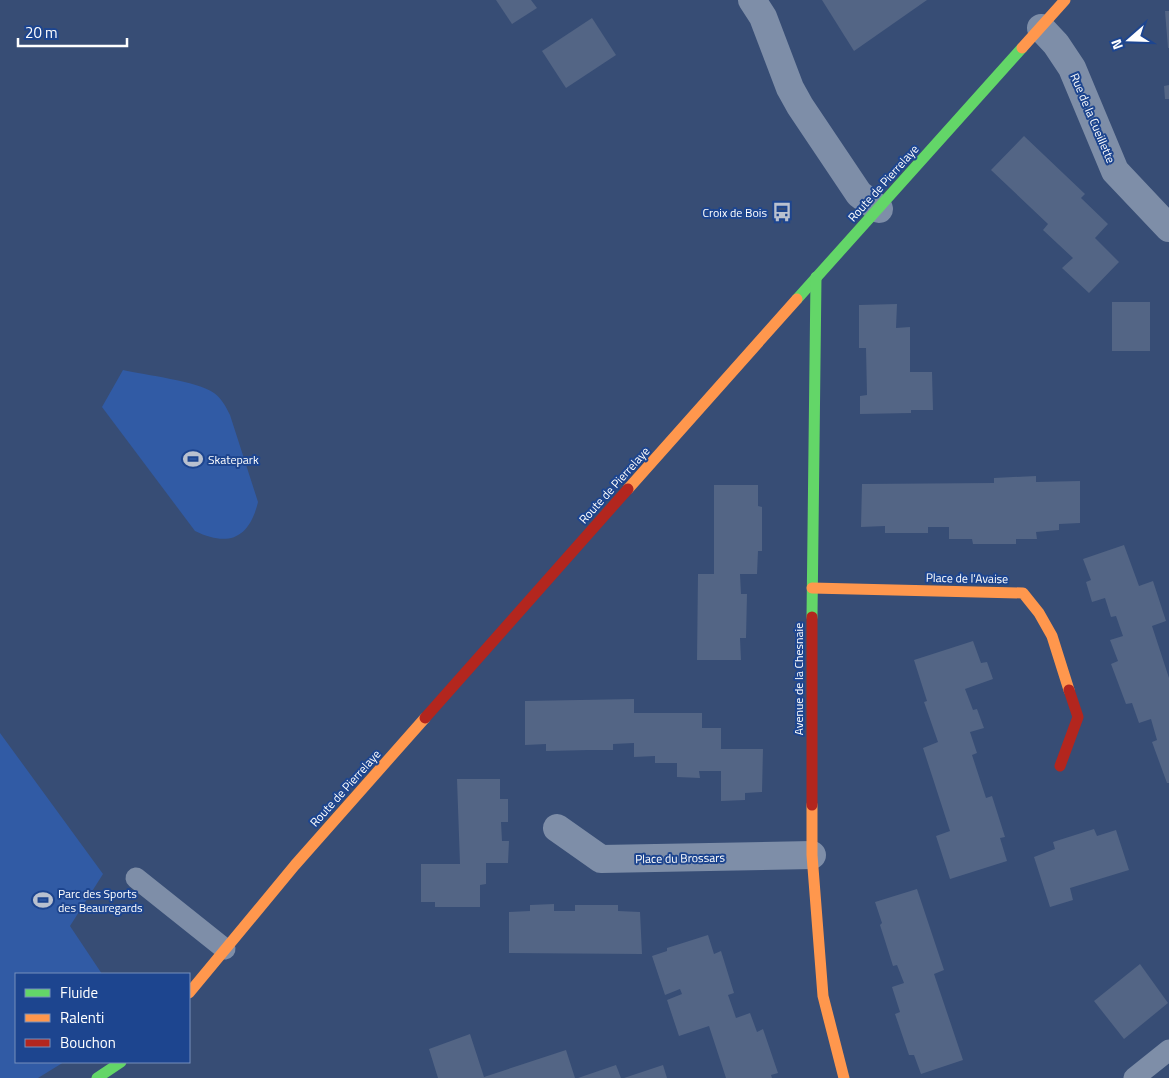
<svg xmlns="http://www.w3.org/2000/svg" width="1169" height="1078" viewBox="0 0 1169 1078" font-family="'Titillium Web',sans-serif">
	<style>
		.green { fill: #315ba5 }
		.building { fill: #536585 }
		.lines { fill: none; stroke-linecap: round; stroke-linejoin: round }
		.lane { stroke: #7e8ea8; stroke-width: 21 }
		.street { stroke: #7e8ea8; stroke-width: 28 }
		.fast { stroke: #63d668; stroke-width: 11 }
		.slow { stroke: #ff974d; stroke-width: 11 }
		.jam { stroke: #b3261e; stroke-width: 11 }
		.labels { text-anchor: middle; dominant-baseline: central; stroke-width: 4; stroke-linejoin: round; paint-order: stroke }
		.street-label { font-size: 12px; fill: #fff; stroke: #1d458f }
		.poi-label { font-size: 12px; fill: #fff; stroke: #1d458f; text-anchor: start }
	</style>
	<rect width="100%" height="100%" fill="#374d75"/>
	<g class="green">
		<path d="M123 370C145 375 197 381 214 393 222 399 226 407 230 415L258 502C249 539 228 547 195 531L102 407Z"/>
		<polygon points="0,733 103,874 70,926 102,974 16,974 16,1062 64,1062 38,1078 0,1078"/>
	</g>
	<g class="building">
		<polygon points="496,0 531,0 537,8 512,24"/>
		<polygon points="822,0 927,0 854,51"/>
		<polygon points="1165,11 1169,11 1169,48 1168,48"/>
		<polygon points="592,18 616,55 566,88 542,51"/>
		<polygon points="1169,85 1169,99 1165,99 1164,86"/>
		<polygon points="1024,136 1085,194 1081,198 1108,224 1095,238 1119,262 1089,293 1062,268 1073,258 1043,230 1048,224 991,170"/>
		<rect x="1112" y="302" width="38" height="49"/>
		<polygon points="897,304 896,328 910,327 910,372 932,372 933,410 911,410 911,413 860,414 860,396 867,395 866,348 859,348 859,305"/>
		<polygon points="1036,476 1036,482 1080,481 1080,523 1059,524 1059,530 1036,532 1037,539 1016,539 1016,544 973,544 972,539 949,539 949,527 928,527 928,533 885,533 885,526 861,527 862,484 994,483 994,478"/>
		<polygon points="714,485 758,485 758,506 762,507 762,551 758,551 757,574 740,574 741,594 747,594 746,638 740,638 741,660 697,660 698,574 714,574"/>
		<polygon points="1124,545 1139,586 1153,581 1166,621 1152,626 1169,678 1169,783 1167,783 1152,742 1157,740 1151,719 1139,723 1132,703 1126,704 1111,664 1118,661 1110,640 1123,636 1116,616 1111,617 1105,598 1092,602 1086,582 1091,580 1083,559"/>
		<polygon points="973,641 981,663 987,662 993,679 965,689 973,710 977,709 984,728 970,732 977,753 972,755 986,798 992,796 1005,837 1000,838 1007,861 950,879 936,836 950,831 923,748 938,742 924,702 927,701 914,660"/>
		<polygon points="634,699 634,713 702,713 702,728 721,728 721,749 763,749 762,792 745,793 745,800 721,801 721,771 699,771 700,778 677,777 677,763 655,763 655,756 634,757 634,743 613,744 613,750 589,750 546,751 546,744 525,745 525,701"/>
		<polygon points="457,779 500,779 500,799 508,799 508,822 501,822 502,841 509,841 508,863 486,863 486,884 480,885 480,907 435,907 435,902 421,902 421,864 460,864"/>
		<polygon points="1094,829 1097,836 1116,830 1129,870 1070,888 1073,900 1050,907 1034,857 1055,849 1053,842"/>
		<polygon points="917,889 944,970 934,974 963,1060 921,1074 914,1055 909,1055 895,1014 900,1012 892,987 904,983 897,965 893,966 880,925 882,923 875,902"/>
		<polygon points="554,904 554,911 575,911 575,905 618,905 618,911 640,912 642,954 509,953 509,912 530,911 530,905"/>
		<polygon points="708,935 714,954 721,951 734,993 728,995 736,1018 750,1013 757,1032 763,1029 778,1073 771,1075 772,1078 726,1078 709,1026 679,1036 667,1000 682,994 680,989 665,995 652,956 667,951 667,948"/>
		<polygon points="1140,964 1168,1003 1124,1039 1094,1001"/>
		<polygon points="470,1034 484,1077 566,1050 575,1078 438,1078 429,1049"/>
		<polygon points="616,1065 621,1078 578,1078"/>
		<polygon points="663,1065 667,1078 624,1078"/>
	</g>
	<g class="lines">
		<g class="lane">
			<polyline points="136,878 225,949"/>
			<polyline points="1134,1078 1169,1050"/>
		</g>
		<g class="street">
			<polyline points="752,0 763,17 790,88 800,106 859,194 879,209"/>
			<polyline points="1041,28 1056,44 1072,68 1115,171 1169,228"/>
			<polyline points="557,828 601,859 812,855"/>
		</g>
		<g class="fast">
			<polyline points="797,299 1022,48"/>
			<polyline points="812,617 816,277"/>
			<polyline points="97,1078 121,1062"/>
		</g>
		<g class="slow">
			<polyline points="1022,48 1065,0"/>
			<polyline points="628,489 797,299"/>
			<polyline points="812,588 1023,593 1039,613 1052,636 1069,690"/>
			<polyline points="812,805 812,855 823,996 844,1078"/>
			<polyline points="189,993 295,865 425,718"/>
		</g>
		<g class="jam">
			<polyline points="812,617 812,805"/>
			<polyline points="425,718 628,489"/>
			<polyline points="1060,766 1078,717 1069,690"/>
		</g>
	</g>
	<defs>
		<symbol id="bus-bare" viewBox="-9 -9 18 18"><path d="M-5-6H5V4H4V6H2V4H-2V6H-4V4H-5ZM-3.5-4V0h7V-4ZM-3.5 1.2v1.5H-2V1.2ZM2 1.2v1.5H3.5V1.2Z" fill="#b9c1cf" stroke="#1d458f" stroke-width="2.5" paint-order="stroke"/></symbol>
		<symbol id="stadium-bare" viewBox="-9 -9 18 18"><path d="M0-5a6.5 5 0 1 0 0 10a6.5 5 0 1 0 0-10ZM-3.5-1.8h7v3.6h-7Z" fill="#b9c1cf" stroke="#1d458f" stroke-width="2.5" paint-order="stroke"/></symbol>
	</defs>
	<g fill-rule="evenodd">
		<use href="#bus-bare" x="768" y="198" width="28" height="28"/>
		<use href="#stadium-bare" x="179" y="445" width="28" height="28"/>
		<use href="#stadium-bare" x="29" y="886" width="28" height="28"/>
	</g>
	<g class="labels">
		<g class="street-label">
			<text transform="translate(1093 118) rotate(67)">Rue de la Cueillette</text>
			<text transform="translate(883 183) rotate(-48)">Route de Pierrelaye</text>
			<text transform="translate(614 485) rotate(-48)">Route de Pierrelaye</text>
			<text transform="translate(967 578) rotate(1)">Place de l'Avaise</text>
			<text transform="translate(798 679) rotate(-90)">Avenue de la Chesnaie</text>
			<text transform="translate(345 788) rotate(-48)">Route de Pierrelaye</text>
			<text transform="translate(680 858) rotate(-1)">Place du Brossars</text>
		</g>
		<g class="poi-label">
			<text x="767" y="212" text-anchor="end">Croix de Bois</text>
			<text x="208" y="459">Skatepark</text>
			<text x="58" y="893">Parc des Sports<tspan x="58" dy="14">des Beauregards</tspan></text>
		</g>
	</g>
	<rect x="15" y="973" width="175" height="90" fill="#1d458f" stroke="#778fbc"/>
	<rect x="25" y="989" width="25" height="8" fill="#63d668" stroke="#778fbc"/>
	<text x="60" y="998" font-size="15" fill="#ffffff">Fluide</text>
	<rect x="25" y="1014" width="25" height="8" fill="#ff974d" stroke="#778fbc"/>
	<text x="60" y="1023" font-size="15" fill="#ffffff">Ralenti</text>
	<rect x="25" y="1039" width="25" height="8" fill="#b3261e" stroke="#778fbc"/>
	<text x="60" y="1048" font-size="15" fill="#ffffff">Bouchon</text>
	<g transform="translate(1129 40) rotate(250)" stroke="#1d458f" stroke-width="4" paint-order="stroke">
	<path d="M0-4L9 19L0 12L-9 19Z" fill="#ffffff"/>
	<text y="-8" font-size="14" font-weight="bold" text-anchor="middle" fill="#ffffff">N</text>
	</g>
	<path d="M18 38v8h109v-8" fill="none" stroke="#ffffff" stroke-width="2.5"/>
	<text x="25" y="38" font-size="15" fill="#ffffff" stroke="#1d458f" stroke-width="4" paint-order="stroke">20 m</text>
</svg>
